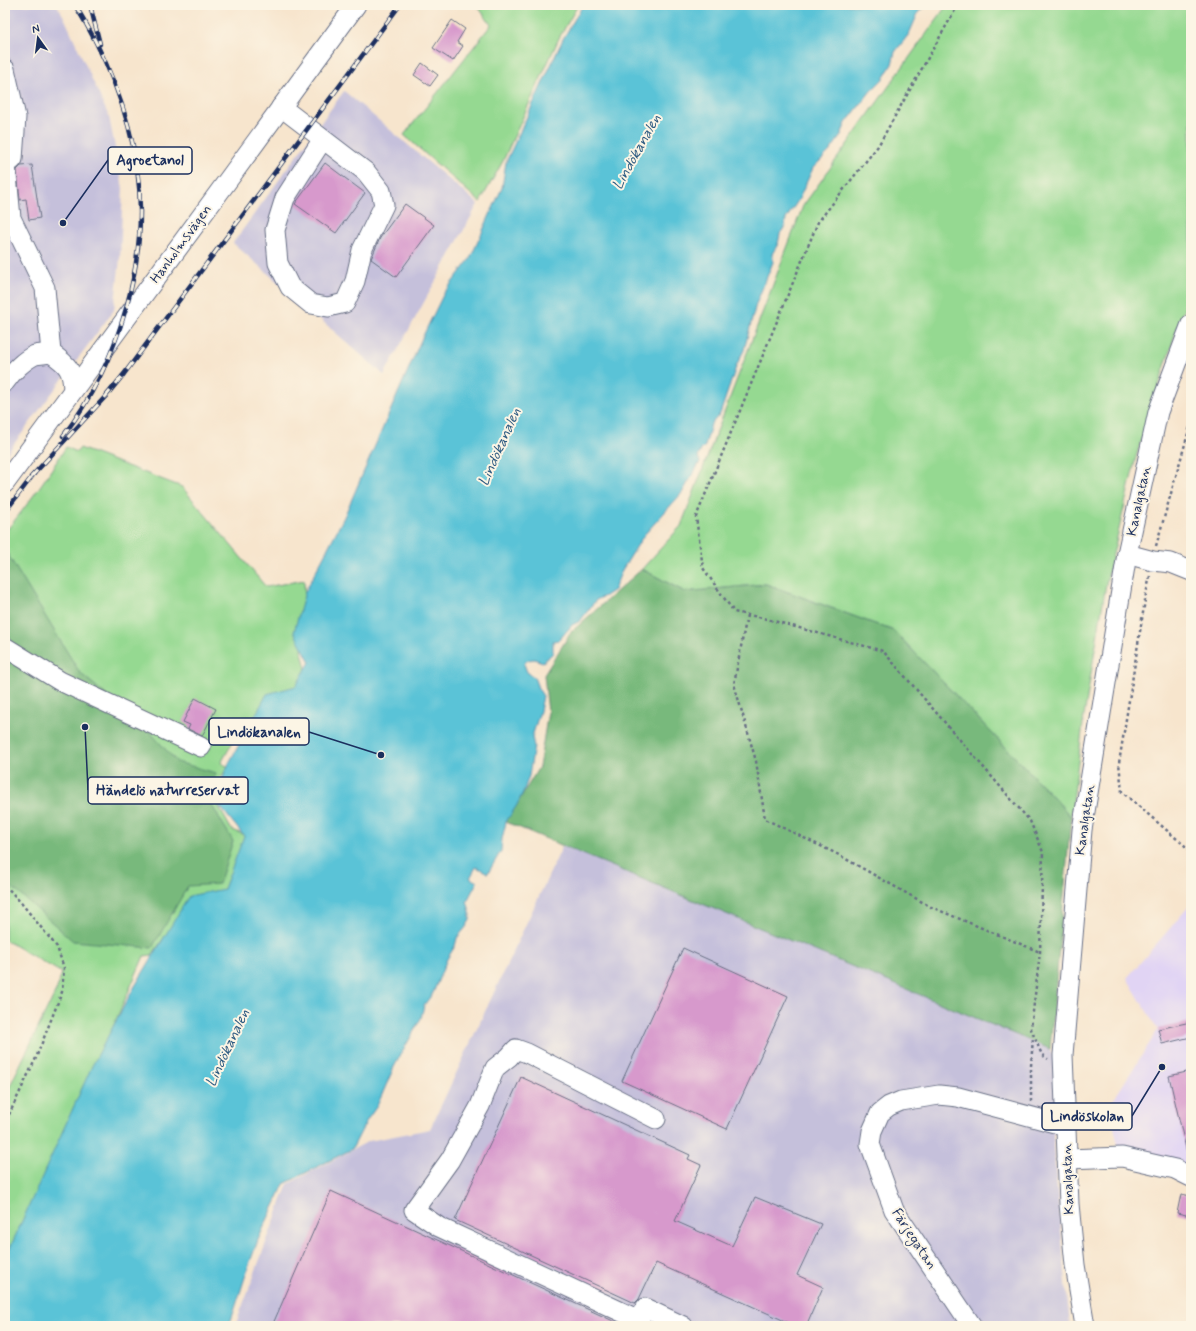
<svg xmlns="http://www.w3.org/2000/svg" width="1196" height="1331" viewBox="0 0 1196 1331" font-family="Mynerve,sans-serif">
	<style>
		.built { fill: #e1d4f4 }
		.industrial { fill: #c5c0db }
		.green { fill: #95d991; stroke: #588478 }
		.forest { fill: #78b97b; stroke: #4a746c }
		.water { fill: #5ac3d7; stroke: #3a799a }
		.building { fill: #d799cc }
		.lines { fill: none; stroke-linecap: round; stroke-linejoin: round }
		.minor-casing { stroke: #686f85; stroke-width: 21 }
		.path { stroke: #686f85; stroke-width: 2.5; stroke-dasharray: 3 3; stroke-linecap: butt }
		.minor { stroke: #fff; stroke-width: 19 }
		.rail-casing { stroke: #1b2f5e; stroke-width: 4.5 }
		.rail { stroke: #fcf5e5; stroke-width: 3; stroke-dasharray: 9; stroke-linecap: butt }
		.labels { text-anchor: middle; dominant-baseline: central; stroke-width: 4; stroke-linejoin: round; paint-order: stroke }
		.street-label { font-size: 14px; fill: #1b2f5e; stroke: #fcf5e5 }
		.water-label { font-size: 15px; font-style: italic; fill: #2e5b82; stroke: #fcf5e5 }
		.leader { fill: none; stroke: #1b2f5e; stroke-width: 1.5 }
		.callout-dot { fill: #1b2f5e; stroke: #fcf5e5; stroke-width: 1.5 }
		.callout { fill: #fcf5e5; stroke: #1b2f5e; stroke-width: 1.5 }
		.callout-label { font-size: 15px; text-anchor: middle; font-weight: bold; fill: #1b2f5e }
	</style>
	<rect width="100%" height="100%" fill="#fcf5e5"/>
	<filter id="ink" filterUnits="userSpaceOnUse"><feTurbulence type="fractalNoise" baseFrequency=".025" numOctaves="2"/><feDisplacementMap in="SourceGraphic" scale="8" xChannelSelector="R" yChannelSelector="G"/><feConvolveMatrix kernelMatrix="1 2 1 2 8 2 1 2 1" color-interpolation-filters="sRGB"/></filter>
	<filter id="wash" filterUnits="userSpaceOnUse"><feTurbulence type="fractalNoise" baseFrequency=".012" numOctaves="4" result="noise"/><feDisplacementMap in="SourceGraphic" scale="16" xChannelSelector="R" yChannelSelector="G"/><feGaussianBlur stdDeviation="0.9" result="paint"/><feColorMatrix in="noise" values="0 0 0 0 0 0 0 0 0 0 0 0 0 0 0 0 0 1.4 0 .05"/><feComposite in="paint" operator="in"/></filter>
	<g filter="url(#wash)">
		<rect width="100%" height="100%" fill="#f7e5cd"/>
		<polygon class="built" points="1191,904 1191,1167 1158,1156 1118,1146 1110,1105 1158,1030 1127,978"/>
		<g class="industrial">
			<polygon points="5,5 57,5 64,17 109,117 123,188 120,259 114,310 5,456"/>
			<polygon points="344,91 478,204 384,375 233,243"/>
			<polygon points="563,845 1050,1049 1058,1071 1053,1146 1070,1326 235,1326 288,1184 369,1141 430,1129"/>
		</g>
		<g class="green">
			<polygon points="477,5 578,5 559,38 503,161 480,202 404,135 491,25"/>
			<polygon points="947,5 1191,5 1191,292 1179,322 1136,457 1106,584 1084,716 1071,817 1057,801 894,631 766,584 685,592 642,569 681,526 803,206"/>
			<path d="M66 447 77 452 80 448 182 487 266 587 304 580 305 605 302 652 308 677 253 720 247 717 221 763 229 767 219 779 214 798 231 829 248 837 221 895 190 900 152 955 144 956 5 1274V1096L56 991 62 973 5 940V532C28 505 47 477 66 447Z"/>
		</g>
		<g class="forest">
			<polygon points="5,550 80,673 148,730 177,762 216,773 207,797 233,841 219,884 188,886 152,948 73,941 5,881"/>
			<polygon points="642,569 685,592 766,584 894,631 1057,801 1071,817 1050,1049 506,822 539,767 548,712 544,675 571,632"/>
		</g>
		<path class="water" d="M583 5H927L919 11 909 34 895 52 892 64 883 79 870 92 846 123 840 137 830 151 813 168 799 199 786 219 785 226 780 234 778 244 772 254 773 262 756 304 744 350 737 364 720 414 711 424 705 446 701 450 698 457 700 462 682 493 644 535 622 570 614 590 605 596 596 600 580 621 572 625 559 640 553 641V653L543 662 534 659 528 660 524 664 527 672 534 677 538 688 543 696 540 711 532 737 534 746 529 776 524 790 517 805 506 822 502 839 501 851 488 873 476 867 470 878 477 882 467 901 470 912V920L466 927 457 938 455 946 447 959 433 993 424 1005 421 1018 394 1067 377 1106 367 1120 352 1149 284 1184C276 1203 266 1221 258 1240 247 1268 239 1298 229 1326H5V1259L92 1066 132 991 189 896 224 889 244 836 214 799 229 763 267 694 296 686 310 662 294 632 305 592 344 517 422 338 444 293 470 259 502 188 506 162 563 39Z"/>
		<g id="blocks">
			<g class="building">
				<polygon points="452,20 465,29 457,42 463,46 453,61 433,48"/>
				<polygon points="422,63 438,75 430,86 414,75"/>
				<polygon points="325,163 365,193 336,233 295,204"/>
				<polygon points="32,165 40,218 29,220 26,199 20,200 17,170 21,166"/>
				<polygon points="405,204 434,225 396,277 371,259 380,238"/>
				<polygon points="195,698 216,709 202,736 188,729 190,725 183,722"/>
				<polygon points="683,948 788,996 727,1129 622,1081"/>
				<polygon points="1191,1022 1191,1037 1162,1044 1158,1029"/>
				<polygon points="1191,1071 1191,1152 1187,1153 1169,1076"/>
				<polygon points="521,1077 690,1155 688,1159 701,1165 675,1221 732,1246 755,1197 821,1224 797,1275 823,1287 806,1326 796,1326 656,1263 639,1299 635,1303 455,1220"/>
				<polygon points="331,1191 624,1326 272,1326"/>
				<polygon points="1181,1194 1191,1196 1191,1216 1177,1213"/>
			</g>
		</g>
	</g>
	<g filter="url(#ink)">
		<use href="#blocks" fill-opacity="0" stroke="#686f85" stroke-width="1"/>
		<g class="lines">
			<defs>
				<g id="minor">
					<polyline points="5,69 16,117 13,159 6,165 11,218 45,288 51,353"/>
					<polyline points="281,107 366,172 381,191 384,205 362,250 355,281 345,303 328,307 311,304 290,287 278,263 275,230 285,198 323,139"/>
					<path d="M5 382C12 372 24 360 35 355 40 354 46 354 51 353 68 365 72 369 73 389"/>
					<polyline points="5,483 231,176 356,5"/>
					<polyline points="1127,554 1153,561 1171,563 1191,571"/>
					<polyline points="5,647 60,681 201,747"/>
					<polyline points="656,1119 527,1053 516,1049 509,1057 495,1068 480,1106 450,1160 414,1210 439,1227 639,1320 645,1308 683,1326"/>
					<polyline points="1067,1159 1122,1157 1175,1169 1191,1177"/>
					<polyline points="972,1326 894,1210 870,1144 872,1131 880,1113 889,1106 901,1101 939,1095 958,1097 1066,1126"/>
					<polyline points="1085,1326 1075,1265 1069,1204 1063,1055 1082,830 1127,554 1158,412 1191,324"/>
				</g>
			</defs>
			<use href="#minor" class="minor-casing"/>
			<g class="path">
				<polyline points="958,5 878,146 818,222 696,517 703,568 734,612 763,618 883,651 1030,821 1043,852 1040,952 1031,1029 1042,1055 1048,1059"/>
				<polyline points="1156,546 1191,423"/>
				<polyline points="1150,576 1146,594 1119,763 1122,792 1191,851"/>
				<polyline points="747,615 734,684 756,761 765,819 837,854 931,907 1040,952"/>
				<polyline points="5,885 22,904 57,947 64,968 62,992 36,1058 5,1123"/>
				<polyline points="1031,1102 1031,1066 1033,1037"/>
			</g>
			<use href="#minor" class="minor"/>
			<defs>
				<g id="rail">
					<polyline points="90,5 100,44"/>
					<path d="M63 436C119 363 150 259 137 168 129 112 105 53 75 5"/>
					<polyline points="31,477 106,396 124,374 400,5"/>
					<polyline points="5,512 34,474"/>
				</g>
			</defs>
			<use href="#rail" class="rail-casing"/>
			<use href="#rail" class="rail"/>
		</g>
	</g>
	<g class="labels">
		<g class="street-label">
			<text transform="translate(181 244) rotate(-54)">Hanholmsvägen</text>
			<text transform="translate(1139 501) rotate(-78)">Kanalgatan</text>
			<text transform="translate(1085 820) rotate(-82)">Kanalgatan</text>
			<text transform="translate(1068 1179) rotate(-92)">Kanalgatan</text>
			<text transform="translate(914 1239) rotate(57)">Färjegatan</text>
		</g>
		<g class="water-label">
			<text transform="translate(637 152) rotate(-61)">Lindökanalen</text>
			<text transform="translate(500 447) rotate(-66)">Lindökanalen</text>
			<text transform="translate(228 1048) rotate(-65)">Lindökanalen</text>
		</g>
	</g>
	<path class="leader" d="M63 223L108 160M381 755L309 732M85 727L88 790M1162 1067L1132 1116"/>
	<g class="callout-dot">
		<circle cx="63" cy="223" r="4"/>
		<circle cx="381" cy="755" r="4"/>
		<circle cx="85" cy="727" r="4"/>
		<circle cx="1162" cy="1067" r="4"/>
	</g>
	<g class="callout">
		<rect x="108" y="147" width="84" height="27" rx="4"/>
		<rect x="209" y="718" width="100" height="27" rx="4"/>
		<rect x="88" y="777" width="160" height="27" rx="4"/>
		<rect x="1042" y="1103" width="90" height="27" rx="4"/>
	</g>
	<g class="callout-label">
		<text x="150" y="165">Agroetanol</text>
		<text x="259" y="737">Lindökanalen</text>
		<text x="168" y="795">Händelö naturreservat</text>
		<text x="1087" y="1121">Lindöskolan</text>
	</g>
	<rect width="1196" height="1331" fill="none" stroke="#fcf5e5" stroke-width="20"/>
	<g transform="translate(38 38) rotate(346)" stroke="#fcf5e5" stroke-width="3" paint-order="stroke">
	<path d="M0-3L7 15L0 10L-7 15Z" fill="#1b2f5e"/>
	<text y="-6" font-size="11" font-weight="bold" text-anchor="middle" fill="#1b2f5e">N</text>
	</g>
</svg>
